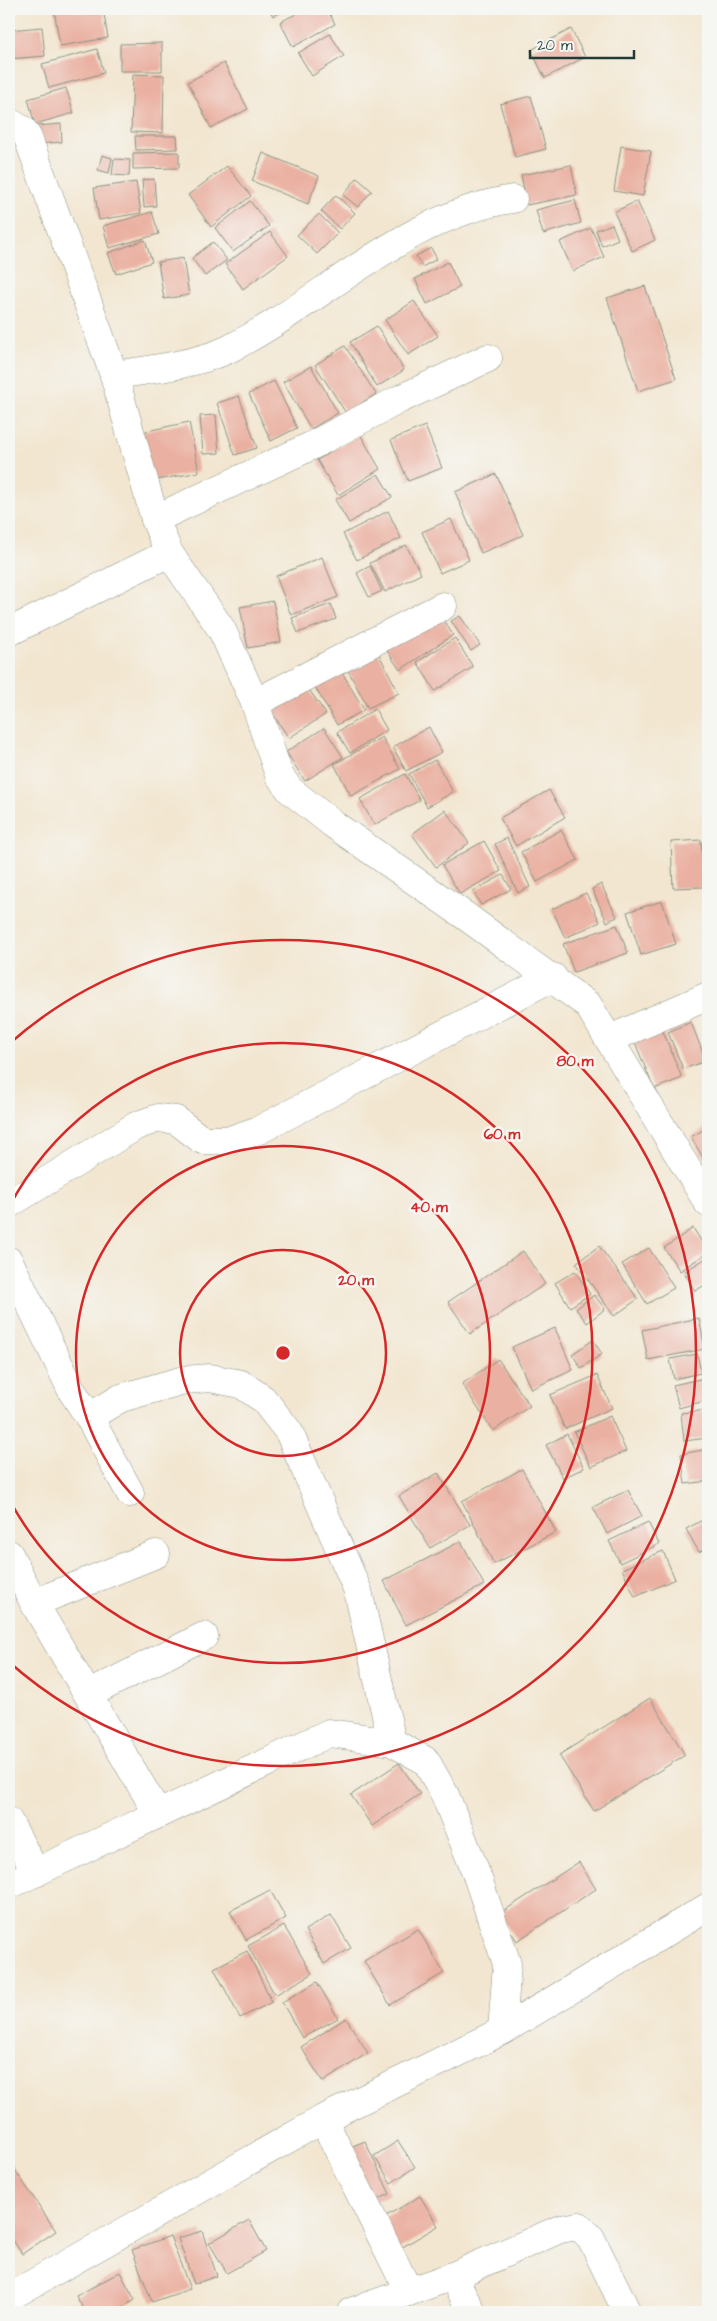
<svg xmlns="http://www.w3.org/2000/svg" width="717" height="2321" viewBox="0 0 717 2321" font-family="'Architects Daughter',sans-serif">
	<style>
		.building { fill: #eab1a2 }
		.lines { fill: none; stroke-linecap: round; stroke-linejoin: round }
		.minor-casing { stroke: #889282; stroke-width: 29 }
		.minor { stroke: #fff; stroke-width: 28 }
		.ring { fill: none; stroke: #d62828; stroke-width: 2.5 }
		.centre { fill: #d62828; stroke: #f6f6f2; stroke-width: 2.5 }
		.ring-label { font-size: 15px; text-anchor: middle; font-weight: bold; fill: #d62828; stroke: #f6f6f2; stroke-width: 5; stroke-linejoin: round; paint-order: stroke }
	</style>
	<rect width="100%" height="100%" fill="#f6f6f2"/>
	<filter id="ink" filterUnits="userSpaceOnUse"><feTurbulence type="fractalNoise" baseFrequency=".02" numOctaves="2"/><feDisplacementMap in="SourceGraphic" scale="10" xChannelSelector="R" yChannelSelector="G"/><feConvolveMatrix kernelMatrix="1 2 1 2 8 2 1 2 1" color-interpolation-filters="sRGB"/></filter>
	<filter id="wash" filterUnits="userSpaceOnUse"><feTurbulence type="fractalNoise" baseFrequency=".0096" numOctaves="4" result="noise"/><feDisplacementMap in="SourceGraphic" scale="20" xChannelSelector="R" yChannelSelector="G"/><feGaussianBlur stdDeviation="1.12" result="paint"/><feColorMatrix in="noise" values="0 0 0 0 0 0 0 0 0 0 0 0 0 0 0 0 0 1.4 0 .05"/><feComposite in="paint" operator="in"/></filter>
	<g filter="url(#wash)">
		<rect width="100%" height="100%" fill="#f2e6d0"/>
		<g id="blocks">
			<g class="building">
				<polygon points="54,9 103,9 108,38 60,46"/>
				<polygon points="269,9 288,9 273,16"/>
				<polygon points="306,9 327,9 335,24 293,47 280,22"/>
				<polygon points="42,27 45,56 9,59 9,30"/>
				<polygon points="571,29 585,57 545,78 531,50"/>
				<polygon points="330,34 344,56 312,76 298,53"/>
				<polygon points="162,43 162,71 120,71 120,44"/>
				<polygon points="97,49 104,73 49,88 42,64"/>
				<polygon points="224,63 248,109 211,128 188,82"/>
				<polygon points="133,74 164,75 163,133 131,132"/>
				<polygon points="66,88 74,113 35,124 28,99"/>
				<polygon points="531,96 546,149 515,157 500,104"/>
				<polygon points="61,124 62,142 38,144 36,126"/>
				<polygon points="135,136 177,136 178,149 136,150"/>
				<polygon points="621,146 651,151 643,196 614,191"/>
				<polygon points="179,152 179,168 133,169 133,153"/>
				<polygon points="263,153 319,176 308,204 252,181"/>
				<polygon points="102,155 112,158 109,173 98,170"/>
				<polygon points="114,159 130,160 129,176 112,175"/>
				<polygon points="571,165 577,195 527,205 521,175"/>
				<polygon points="227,166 251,196 211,227 188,195"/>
				<polygon points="357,178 372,191 358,207 343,195"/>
				<polygon points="154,179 156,206 144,207 142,180"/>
				<polygon points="136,182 141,213 99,220 94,188"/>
				<polygon points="336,195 355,213 340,229 321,211"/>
				<polygon points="575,200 581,223 543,234 536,210"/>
				<polygon points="250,201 269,226 233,252 215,228"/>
				<polygon points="637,201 655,240 632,251 614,212"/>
				<polygon points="152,212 159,234 109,248 103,226"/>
				<polygon points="319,214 338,233 317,254 297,235"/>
				<polygon points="612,224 618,239 602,246 596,230"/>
				<polygon points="591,228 604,257 573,271 560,242"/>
				<polygon points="270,232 288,256 243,289 225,264"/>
				<polygon points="145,240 152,262 116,274 108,253"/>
				<polygon points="213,242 227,260 205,276 192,258"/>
				<polygon points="431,248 437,259 422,267 416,256"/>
				<polygon points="183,258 189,295 164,299 158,262"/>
				<polygon points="448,262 460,287 427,304 415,279"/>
				<polygon points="645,286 676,379 638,391 607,298"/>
				<polygon points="414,301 438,336 408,355 385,320"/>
				<polygon points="377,326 404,370 377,387 350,342"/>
				<polygon points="345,346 376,394 346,413 315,365"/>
				<polygon points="311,366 338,413 311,429 283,382"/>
				<polygon points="274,381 297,428 271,441 249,394"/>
				<polygon points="239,396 257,448 235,455 217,403"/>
				<polygon points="216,415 219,453 203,454 200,416"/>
				<polygon points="189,422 199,472 152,481 142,432"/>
				<polygon points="425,426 442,468 408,481 391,440"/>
				<polygon points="360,434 380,469 338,495 317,460"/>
				<polygon points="378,474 392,497 349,523 335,500"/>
				<polygon points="496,474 523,535 481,553 455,492"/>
				<polygon points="388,511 401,538 357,560 343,534"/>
				<polygon points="451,519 469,560 440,573 422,532"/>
				<polygon points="406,545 421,574 385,592 370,563"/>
				<polygon points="322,557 338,597 291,615 276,576"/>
				<polygon points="370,566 382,591 369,597 357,573"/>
				<polygon points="273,601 281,642 248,648 240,607"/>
				<polygon points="331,604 336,619 298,633 292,618"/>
				<polygon points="438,611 453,635 400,670 384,646"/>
				<polygon points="460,616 480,645 471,651 451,621"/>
				<polygon points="455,638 473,667 435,691 417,662"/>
				<polygon points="374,645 399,693 368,708 343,661"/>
				<polygon points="339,667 364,710 337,725 312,682"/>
				<polygon points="303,681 326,714 289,738 267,706"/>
				<polygon points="375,709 387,730 350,753 337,732"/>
				<polygon points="429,727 442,752 406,771 393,747"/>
				<polygon points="324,728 343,757 305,781 286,752"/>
				<polygon points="382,737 400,769 351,796 334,764"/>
				<polygon points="435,760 453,792 427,807 409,774"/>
				<polygon points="405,774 420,800 374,825 360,799"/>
				<polygon points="549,790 565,817 516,846 500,818"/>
				<polygon points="445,810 469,843 436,867 412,834"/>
				<polygon points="703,813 708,813 708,843 707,843"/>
				<polygon points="561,830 578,860 537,882 521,852"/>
				<polygon points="507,838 530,887 518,893 495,844"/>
				<polygon points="701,840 704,887 673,888 671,842"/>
				<polygon points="484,841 501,871 460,894 442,865"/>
				<polygon points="503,875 511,889 481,905 473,891"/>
				<polygon points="601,884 617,917 607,922 592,889"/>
				<polygon points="586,893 600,922 565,938 552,909"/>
				<polygon points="662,901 676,944 641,955 627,912"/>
				<polygon points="617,925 628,953 574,972 563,944"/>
				<polygon points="691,1022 706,1061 683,1069 668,1032"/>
				<polygon points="660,1024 682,1078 654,1089 632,1035"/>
				<polygon points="708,1127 708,1166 691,1137"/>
				<polygon points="693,1228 708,1252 680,1271 664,1248"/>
				<polygon points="599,1246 638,1299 614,1316 576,1263"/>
				<polygon points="649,1248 674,1288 647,1304 622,1264"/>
				<polygon points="523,1251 545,1284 470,1334 448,1302"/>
				<polygon points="708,1257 708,1283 695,1291 684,1272"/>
				<polygon points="575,1271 590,1294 570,1307 555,1283"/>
				<polygon points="594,1295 605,1309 587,1323 576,1309"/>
				<polygon points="699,1318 705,1349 648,1360 642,1330"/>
				<polygon points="555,1328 573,1370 531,1389 512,1347"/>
				<polygon points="593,1340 602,1354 581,1368 572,1354"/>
				<polygon points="697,1354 701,1373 674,1379 670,1359"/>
				<polygon points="498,1359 530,1406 493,1431 462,1384"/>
				<polygon points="597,1375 612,1408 565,1429 550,1395"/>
				<polygon points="708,1377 708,1400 679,1408 673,1385"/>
				<polygon points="708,1410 708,1438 684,1441 681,1413"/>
				<polygon points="610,1416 626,1451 591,1467 574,1432"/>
				<polygon points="567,1434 584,1468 563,1478 546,1445"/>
				<polygon points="708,1449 708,1481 685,1484 681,1454"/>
				<polygon points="522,1469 556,1532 494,1564 462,1501"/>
				<polygon points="438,1473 470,1525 430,1548 399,1496"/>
				<polygon points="628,1490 642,1516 607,1534 593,1507"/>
				<polygon points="708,1517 708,1547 699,1552 686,1529"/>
				<polygon points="648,1522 659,1544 620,1563 609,1541"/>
				<polygon points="461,1541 484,1585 406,1625 384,1581"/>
				<polygon points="663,1551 675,1579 635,1597 622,1569"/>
				<polygon points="650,1698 685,1755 594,1811 559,1755"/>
				<polygon points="399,1763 420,1794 372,1826 351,1795"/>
				<polygon points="579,1862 596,1889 517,1941 499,1914"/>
				<polygon points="270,1890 286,1918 246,1940 230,1911"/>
				<polygon points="331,1915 351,1948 324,1964 305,1930"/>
				<polygon points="284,1926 312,1974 275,1995 248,1946"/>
				<polygon points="418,1929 444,1973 390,2005 364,1961"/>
				<polygon points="247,1951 272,2002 240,2018 214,1968"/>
				<polygon points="317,1982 338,2018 302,2038 282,2002"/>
				<polygon points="346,2018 368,2053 323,2082 301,2047"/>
				<polygon points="365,2141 390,2194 370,2203 345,2149"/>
				<polygon points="398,2141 415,2167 391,2183 374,2156"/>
				<polygon points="9,2161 56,2231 22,2254 9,2234"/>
				<polygon points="420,2196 438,2226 399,2249 381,2219"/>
				<polygon points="249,2220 266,2251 227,2273 209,2243"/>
				<polygon points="202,2231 217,2276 194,2284 178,2238"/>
				<polygon points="170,2236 190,2289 152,2302 132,2250"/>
				<polygon points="120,2272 135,2300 113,2312 85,2312 76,2296"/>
			</g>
		</g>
	</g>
	<g filter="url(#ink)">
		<use href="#blocks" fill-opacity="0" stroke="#889282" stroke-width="1"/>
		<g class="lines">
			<defs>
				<g id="minor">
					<polyline points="9,122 23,130 28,138 114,375 155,519 169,553"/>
					<path d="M114 375C149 370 198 364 229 349 323 301 407 214 513 199"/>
					<polyline points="155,519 311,446 400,399 488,358"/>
					<polyline points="9,632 169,553 222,630 255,703 279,775 290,790 333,824 464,915 588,1005 708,1203"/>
					<polyline points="255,703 443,606"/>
					<polyline points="610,1039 708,996"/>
					<polyline points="9,1204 136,1126 158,1118 176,1120 202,1140 230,1140 259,1130 553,977"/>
					<polyline points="9,1261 72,1391 89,1417 130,1493"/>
					<polyline points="89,1417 121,1398 184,1380 210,1378 241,1384 263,1399 289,1432 358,1591 392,1742"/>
					<polyline points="9,1554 34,1603 158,1814"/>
					<polyline points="34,1603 156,1554"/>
					<polyline points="89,1694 204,1636"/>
					<polyline points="9,1822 36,1873"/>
					<polyline points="9,1885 329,1733 392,1742 426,1761 445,1795 475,1870 507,1964 502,2031"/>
					<polyline points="323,2119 409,2292"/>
					<polyline points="453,2276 472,2312"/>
					<polyline points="9,2297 323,2119 502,2031 708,1907"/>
					<polyline points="351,2312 453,2276 560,2229 579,2226 591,2238 627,2312"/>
				</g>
			</defs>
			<use href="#minor" class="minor-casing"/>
			<use href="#minor" class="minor"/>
		</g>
	</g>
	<g class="ring">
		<circle cx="283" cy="1353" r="103"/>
		<circle cx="283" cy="1353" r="207"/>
		<path d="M9 1207A310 310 0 1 1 9 1499"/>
		<path d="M9 1044A413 413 0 1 1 9 1662"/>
	</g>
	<circle cx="283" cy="1353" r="8" class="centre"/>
	<g class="ring-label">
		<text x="575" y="1066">80 m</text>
		<text x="502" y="1139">60 m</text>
		<text x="429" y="1212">40 m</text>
		<text x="356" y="1285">20 m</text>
	</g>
	<rect width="717" height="2321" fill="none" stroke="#f6f6f2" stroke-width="30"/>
	<path d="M530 50v8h104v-8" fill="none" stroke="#1f3d34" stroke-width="2.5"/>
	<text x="537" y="50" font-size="15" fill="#1f3d34" stroke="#f6f6f2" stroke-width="4" paint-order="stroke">20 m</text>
</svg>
